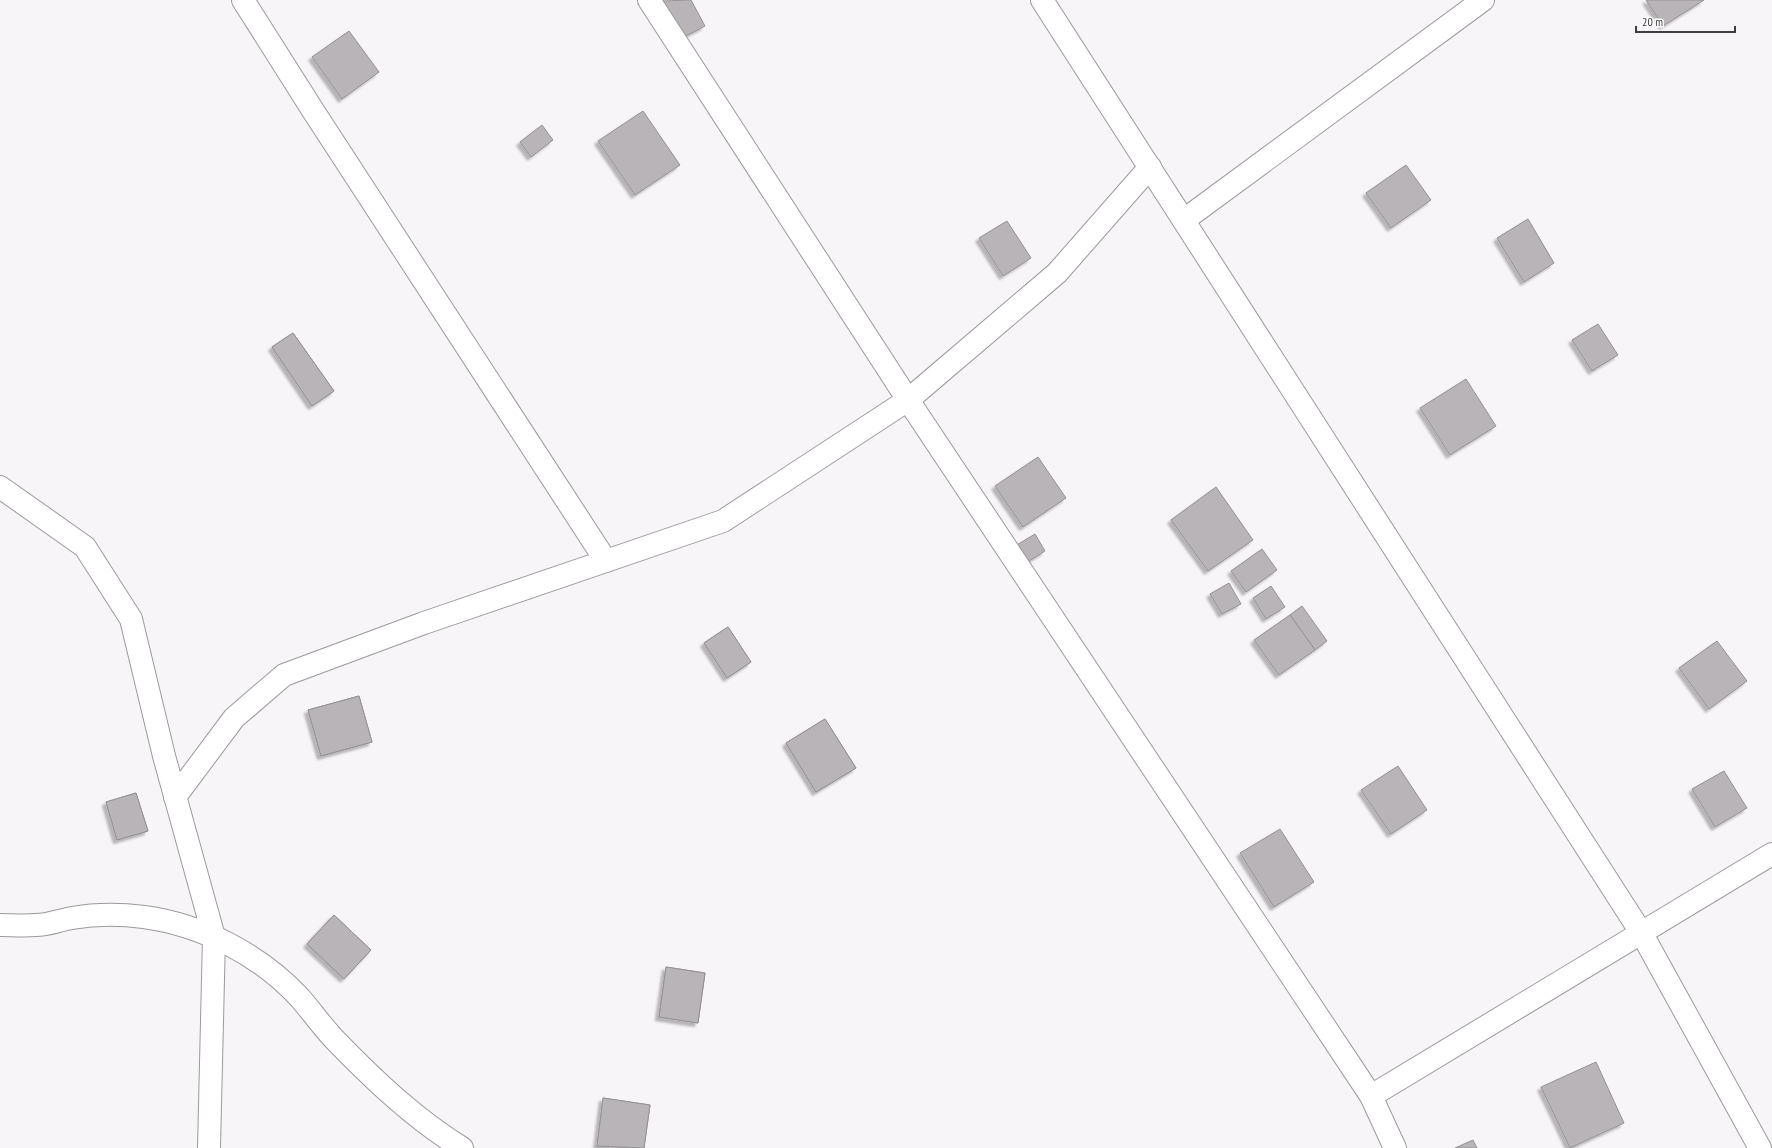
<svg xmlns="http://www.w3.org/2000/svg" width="1772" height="1148" viewBox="0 0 1772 1148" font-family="'PT Sans Narrow',sans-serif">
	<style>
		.building { fill: #b8b4b7; stroke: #959294; filter: url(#shadow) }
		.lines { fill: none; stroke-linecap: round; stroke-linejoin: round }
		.minor-casing { stroke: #9c999d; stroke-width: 24 }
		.minor { stroke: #fff; stroke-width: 22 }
	</style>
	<defs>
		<filter id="shadow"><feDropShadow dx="-3.5" dy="3.5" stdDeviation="1" flood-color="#0004"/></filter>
	</defs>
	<rect width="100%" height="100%" fill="#f8f5f9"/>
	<g class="building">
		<polygon points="691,0 705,26 682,38 662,1"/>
		<polygon points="1646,0 1704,0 1663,26"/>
		<polygon points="349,31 379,72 342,99 312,57"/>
		<polygon points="643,111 680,165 635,195 598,141"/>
		<polygon points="542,125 553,140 531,157 520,142"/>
		<polygon points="1406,165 1431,200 1391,228 1366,193"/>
		<polygon points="1528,219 1554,263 1524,282 1497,238"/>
		<polygon points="1007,221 1031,258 1003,276 979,238"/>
		<polygon points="1598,324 1618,355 1592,371 1572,340"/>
		<polygon points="293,333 334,391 312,406 272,347"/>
		<polygon points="293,333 334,391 312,406 272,347"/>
		<polygon points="1466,379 1496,426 1450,455 1420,408"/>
		<polygon points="1038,457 1066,498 1023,527 995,486"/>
		<polygon points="1216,487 1253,540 1208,571 1171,520"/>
		<polygon points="1035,534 1045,551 1026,563 1015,546"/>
		<polygon points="1262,549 1277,570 1246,592 1231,571"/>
		<polygon points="1229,583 1241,604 1222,614 1210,594"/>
		<polygon points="1271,586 1285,607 1266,619 1253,598"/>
		<polygon points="1302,606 1327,641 1315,650 1290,615"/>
		<polygon points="1290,615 1315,650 1279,675 1254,640"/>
		<polygon points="728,627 751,662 727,678 704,643"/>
		<polygon points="728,627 751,662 727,678 704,643"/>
		<polygon points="1717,641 1747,681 1709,709 1679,668"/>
		<polygon points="359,696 372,742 321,756 308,710"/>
		<polygon points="359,696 372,742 321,756 308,710"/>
		<polygon points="825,719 856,768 816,792 786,743"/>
		<polygon points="825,719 856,768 816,792 786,743"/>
		<polygon points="1398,766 1427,810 1391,834 1361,790"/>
		<polygon points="1724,771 1747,808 1715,827 1692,789"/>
		<polygon points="136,793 148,831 117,840 106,802"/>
		<polygon points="136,793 148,831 117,840 106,802"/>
		<polygon points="1280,829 1314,882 1274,907 1240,853"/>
		<polygon points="334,915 371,950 344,979 307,944"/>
		<polygon points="334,915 371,950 344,979 307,944"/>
		<polygon points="666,967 705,973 698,1023 659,1017"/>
		<polygon points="666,967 705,973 698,1023 659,1017"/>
		<polygon points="1596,1062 1624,1123 1570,1148 1541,1087"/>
		<polygon points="603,1098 650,1105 644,1148 597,1146"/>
		<polygon points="603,1098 650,1105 644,1148 597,1146"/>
		<polygon points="1473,1140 1477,1148 1455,1148"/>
	</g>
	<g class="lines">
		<defs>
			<g id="minor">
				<polyline points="243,0 312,109 606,561"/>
				<polyline points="649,0 908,400 1371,1096 1395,1148"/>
				<polyline points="1042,0 1642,934 1760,1148"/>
				<polyline points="1184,220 1483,0"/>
				<polyline points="0,487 85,547 131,619 164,756 214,937 209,1148"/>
				<polyline points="175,797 234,718 284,675 424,623 723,521 908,400 1057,273 1150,167"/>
				<path d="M0 925C12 925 24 926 36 925 48 925 60 920 72 918 95 914 121 914 144 917 203 925 260 955 300 998 313 1013 324 1029 337 1042 375 1081 415 1119 462 1148"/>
				<polyline points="1371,1096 1772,854"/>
			</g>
		</defs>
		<use href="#minor" class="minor-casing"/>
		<use href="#minor" class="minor"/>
	</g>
	<path d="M1636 26v6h99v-6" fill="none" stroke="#3e3c3e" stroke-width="2"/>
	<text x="1642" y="26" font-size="12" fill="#3e3c3e" stroke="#ffffff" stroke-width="3" paint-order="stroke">20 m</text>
</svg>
